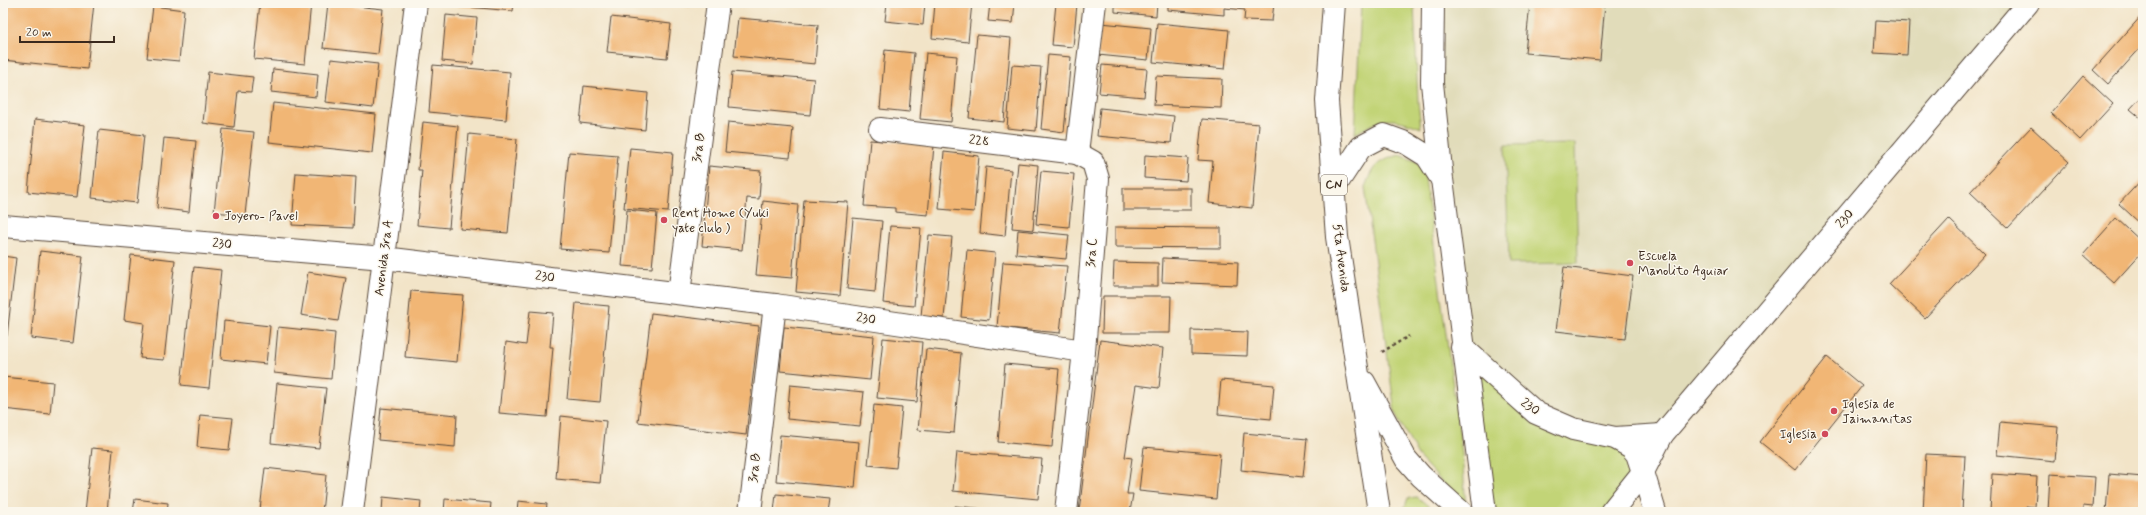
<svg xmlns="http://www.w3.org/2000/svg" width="2146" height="515" viewBox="0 0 2146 515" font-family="Mynerve,sans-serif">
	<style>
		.built { fill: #e1dcba }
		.green { fill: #c2d477; stroke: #7e7f4a }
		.building { fill: #f1b674 }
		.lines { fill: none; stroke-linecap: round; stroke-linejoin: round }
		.minor-casing { stroke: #564638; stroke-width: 24 }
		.tertiary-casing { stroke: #564638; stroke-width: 24 }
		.trunk-casing { stroke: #564638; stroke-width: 24 }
		.path { stroke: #564638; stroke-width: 2.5; stroke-dasharray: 3 3; stroke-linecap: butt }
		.minor { stroke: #fff; stroke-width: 22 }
		.tertiary { stroke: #fff; stroke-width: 22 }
		.trunk { stroke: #fff; stroke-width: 22 }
		.poi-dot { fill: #d1495b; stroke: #fbf7ec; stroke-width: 1.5 }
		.labels { text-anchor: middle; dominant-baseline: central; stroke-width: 3; stroke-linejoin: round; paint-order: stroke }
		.shield { fill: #fbf7ec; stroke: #75685c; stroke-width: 1 }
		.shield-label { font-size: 12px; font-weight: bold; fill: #3b2a1e }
		.street-label { font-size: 13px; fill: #3b2a1e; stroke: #fbf7ec }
		.poi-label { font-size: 13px; fill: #3b2a1e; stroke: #fbf7ec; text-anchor: start }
	</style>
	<rect width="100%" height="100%" fill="#fbf7ec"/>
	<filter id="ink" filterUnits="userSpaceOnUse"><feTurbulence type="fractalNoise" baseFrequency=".025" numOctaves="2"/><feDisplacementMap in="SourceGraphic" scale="8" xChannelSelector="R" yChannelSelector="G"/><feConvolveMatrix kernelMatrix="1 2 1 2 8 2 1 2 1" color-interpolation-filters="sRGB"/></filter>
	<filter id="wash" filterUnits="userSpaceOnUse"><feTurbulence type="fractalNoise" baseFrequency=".012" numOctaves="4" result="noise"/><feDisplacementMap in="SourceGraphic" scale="16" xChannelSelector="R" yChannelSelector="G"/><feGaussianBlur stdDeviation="0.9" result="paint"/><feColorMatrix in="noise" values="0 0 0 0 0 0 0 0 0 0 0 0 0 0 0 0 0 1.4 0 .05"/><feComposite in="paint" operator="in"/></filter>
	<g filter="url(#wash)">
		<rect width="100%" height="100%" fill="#f2e4c8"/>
		<polygon class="built" points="1433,3 2028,3 1662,435 1573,429 1462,347"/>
		<g class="green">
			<path d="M1361 3H1414L1418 102 1421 128C1390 116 1384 117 1355 134Z"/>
			<polygon points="1575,144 1578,263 1509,264 1505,145"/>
			<path d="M1400 155 1417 162 1425 178 1462 453 1466 508 1418 456 1395 413 1365 187C1374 164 1376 162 1400 155Z"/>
			<polygon points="1462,347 1536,413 1615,438 1643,472 1611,512 1485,512"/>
			<polygon points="1417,497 1436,512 1403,512 1408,498"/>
		</g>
		<g id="blocks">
			<g class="building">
				<polygon points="3,3 94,3 87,69 3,60"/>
				<polygon points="260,3 311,3 305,64 254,59"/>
				<polygon points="328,3 383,9 378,54 323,48"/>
				<polygon points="445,3 514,3 513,11 445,5"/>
				<polygon points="668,3 691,3 690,6"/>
				<polygon points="887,3 925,3 923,25 885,21"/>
				<polygon points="935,3 972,3 968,42 932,38"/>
				<polygon points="990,3 1015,3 1013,23 988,21"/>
				<polygon points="1056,3 1077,4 1073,47 1052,45"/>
				<polygon points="1115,3 1157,3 1156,16 1115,12"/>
				<polygon points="1168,3 1274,3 1272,21 1244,20 1245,10 1224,8 1224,15 1168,10"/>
				<polygon points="1530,3 1605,3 1600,60 1525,53"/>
				<polygon points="153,6 184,10 179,61 147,58"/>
				<polygon points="2143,14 2143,45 2108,84 2093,70"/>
				<polygon points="446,15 477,18 473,64 442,61"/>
				<polygon points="611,17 671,24 667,58 607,52"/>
				<polygon points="738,18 818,25 815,64 734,56"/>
				<polygon points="1876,20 1909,22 1907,55 1874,53"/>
				<polygon points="1101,23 1151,28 1148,60 1098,55"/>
				<polygon points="1157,23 1229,30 1225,69 1153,62"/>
				<polygon points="977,35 1011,38 1004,122 969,118"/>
				<polygon points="885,50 914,53 909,112 880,109"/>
				<polygon points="926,53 957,56 951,122 920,119"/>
				<polygon points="1048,55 1071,57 1064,132 1041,129"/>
				<polygon points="331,59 378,64 373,108 326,102"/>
				<polygon points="433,65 510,72 506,120 429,112"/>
				<polygon points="1012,65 1041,67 1036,131 1007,128"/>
				<polygon points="1102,65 1147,69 1144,97 1099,93"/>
				<polygon points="273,69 318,74 316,97 271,92"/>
				<polygon points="208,72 253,77 251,92 238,91 234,127 203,123"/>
				<polygon points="732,72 814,79 810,115 729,107"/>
				<polygon points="1156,76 1222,79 1221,108 1154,105"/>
				<polygon points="2083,76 2113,104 2080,140 2051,113"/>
				<polygon points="584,86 648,93 645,130 580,123"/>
				<polygon points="2143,95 2143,120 2130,109"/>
				<polygon points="273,103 376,114 372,153 269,142"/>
				<polygon points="1100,108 1174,116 1171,143 1097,136"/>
				<polygon points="35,119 85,125 77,197 28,192"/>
				<polygon points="1202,119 1259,124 1252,208 1209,203 1213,161 1198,160"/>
				<polygon points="423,122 458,126 449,228 417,225 422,170 418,170"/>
				<polygon points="728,122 793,128 790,158 725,152"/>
				<polygon points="2031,127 2069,162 2008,228 1970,192"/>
				<polygon points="223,129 254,132 245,215 214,212"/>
				<polygon points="99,130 144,135 137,203 92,198"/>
				<polygon points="469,134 517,139 508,233 460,229"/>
				<polygon points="164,138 196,141 189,212 157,208"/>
				<polygon points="870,140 934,145 928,215 895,212 895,208 864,206"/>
				<polygon points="630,148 673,152 668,212 624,208"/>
				<polygon points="569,152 618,156 609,253 560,249"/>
				<polygon points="944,152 979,156 974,212 939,209"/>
				<polygon points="1145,155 1188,158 1186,181 1144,178"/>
				<polygon points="1018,163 1038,165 1033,230 1012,228"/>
				<polygon points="709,166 761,171 759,199 747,198 742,250 702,246"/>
				<polygon points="986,167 1011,170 1005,236 980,233"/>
				<polygon points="1041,171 1074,174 1069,227 1036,224"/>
				<polygon points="296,173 356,177 353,228 292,225"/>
				<polygon points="2143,178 2143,226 2119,204"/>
				<rect x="1123" y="188" width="68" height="22"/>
				<polygon points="804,200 848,202 840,296 796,292"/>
				<polygon points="763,201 798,205 792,278 756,275"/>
				<polygon points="627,210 657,213 652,268 622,266"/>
				<polygon points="853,218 882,221 875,292 847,289"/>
				<polygon points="2116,218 2143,243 2143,251 2114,283 2083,255"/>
				<polygon points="1949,219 1985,254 1925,318 1889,284"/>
				<polygon points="890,226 921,228 914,306 883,303"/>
				<polygon points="1115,227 1221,228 1221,248 1115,247"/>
				<polygon points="1018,230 1069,235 1066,259 1016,254"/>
				<polygon points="929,235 952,237 944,318 921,316"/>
				<polygon points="967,250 995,253 989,320 961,317"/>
				<polygon points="40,251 83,256 73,343 31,338"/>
				<polygon points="131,255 175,260 164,360 140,358 144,323 124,320"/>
				<polygon points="3,256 16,258 7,336 3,335"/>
				<polygon points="1163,258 1238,262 1237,285 1162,282"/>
				<polygon points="1003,262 1067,266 1060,333 997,327"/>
				<polygon points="1114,262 1158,263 1158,286 1113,286"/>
				<polygon points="194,267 221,270 209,388 181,385"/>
				<polygon points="1564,267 1633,276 1625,339 1556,331"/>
				<polygon points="308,272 346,278 338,321 301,315"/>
				<polygon points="411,291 463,295 457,362 405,357"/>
				<polygon points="1103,296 1171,296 1170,333 1102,333"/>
				<polygon points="576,303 609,306 600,402 567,399"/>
				<polygon points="530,311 553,313 550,347 553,347 547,417 499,413 506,342 526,345"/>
				<polygon points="651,313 759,326 746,435 638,422"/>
				<polygon points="224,321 270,326 266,364 221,359"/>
				<polygon points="278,327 335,333 331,379 274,373"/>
				<polygon points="784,327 874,336 870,380 780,371"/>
				<polygon points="1191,330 1248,332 1247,356 1191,354"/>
				<polygon points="883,338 922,342 917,402 877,398"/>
				<polygon points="1100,340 1163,348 1159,388 1136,385 1125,457 1132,458 1127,494 1133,494 1130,512 1079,512"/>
				<polygon points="926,349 961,353 954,433 918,430"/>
				<polygon points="1827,357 1862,386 1795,470 1760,442"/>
				<polygon points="1005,364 1059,369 1052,447 998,442"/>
				<polygon points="3,377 53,382 50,414 3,409"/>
				<polygon points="1221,380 1274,385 1271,419 1218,414"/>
				<polygon points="277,383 326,388 319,448 271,443"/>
				<polygon points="790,385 864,392 860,426 787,419"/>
				<polygon points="874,405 902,408 896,468 868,465"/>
				<polygon points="381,408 457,415 455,447 378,440"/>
				<polygon points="200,415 233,418 229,450 197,447"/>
				<polygon points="561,416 606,421 600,483 556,479"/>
				<polygon points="2000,422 2058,427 2055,461 1997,455"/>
				<polygon points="1244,433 1307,439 1303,477 1241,470"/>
				<polygon points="780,435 859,442 855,488 776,481"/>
				<polygon points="1144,447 1220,454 1216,499 1139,491"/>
				<polygon points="92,448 113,450 107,512 85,512"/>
				<polygon points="957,452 1042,459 1038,499 953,491"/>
				<polygon points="1926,454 1965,456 1962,512 1923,512"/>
				<polygon points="265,468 326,475 322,512 260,510"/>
				<polygon points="1992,474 2037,477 2035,507 2026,506 2025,512 1990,512"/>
				<polygon points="2050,474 2095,477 2093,507 2083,506 2083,512 2048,512"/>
				<polygon points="2109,474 2143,477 2143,507 2141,512 2106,512"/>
				<polygon points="776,494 830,499 828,512 774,512"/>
				<polygon points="383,497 421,501 420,512 382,512"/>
				<polygon points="135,499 168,503 167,512 133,512"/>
				<polygon points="445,499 491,503 490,512 444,512"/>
				<polygon points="518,501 547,504 546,512 517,512"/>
				<polygon points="955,506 1005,511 1005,512 955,512"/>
			</g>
		</g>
	</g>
	<g filter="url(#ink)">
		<use href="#blocks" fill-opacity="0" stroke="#564638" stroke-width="1"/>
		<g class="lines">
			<defs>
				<g id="minor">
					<polyline points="880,129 1077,153"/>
					<polyline points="3,226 384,258 775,305 1084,351"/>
					<polyline points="679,293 718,3"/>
					<polyline points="1615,438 1662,435"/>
					<polyline points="352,512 416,3"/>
					<polyline points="750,512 775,305"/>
					<polyline points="1066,512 1084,351 1098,179 1093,162 1077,153 1095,3"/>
					<polyline points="1611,512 1643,472 1662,435 2028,3"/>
				</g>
				<polyline id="tertiary" points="1462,347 1536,413 1573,429 1615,438 1631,447 1637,454 1643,472 1655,512"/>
				<g id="trunk">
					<polyline points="1334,3 1327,101 1337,237 1379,512"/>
					<polyline points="1433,3 1432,83 1442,179 1485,512"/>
					<polyline points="1334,188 1361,147 1384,135 1406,143 1427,156 1441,178"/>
					<polyline points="1364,382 1406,459 1421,476 1461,512"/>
				</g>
			</defs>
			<use href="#minor" class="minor-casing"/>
			<use href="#tertiary" class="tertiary-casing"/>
			<use href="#trunk" class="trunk-casing"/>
			<polyline class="path" points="1382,352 1409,336"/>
			<use href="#minor" class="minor"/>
			<use href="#tertiary" class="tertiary"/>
			<use href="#trunk" class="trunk"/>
		</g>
	</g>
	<g class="poi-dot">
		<circle cx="216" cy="216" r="4"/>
		<circle cx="664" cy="220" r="4"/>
		<circle cx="1630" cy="263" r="4"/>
		<circle cx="1834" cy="411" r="4"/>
		<circle cx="1825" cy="434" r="4"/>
	</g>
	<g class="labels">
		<rect class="shield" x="1321" y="175" width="26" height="20" rx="3"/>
		<g class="shield-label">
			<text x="1334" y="185">CN</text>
		</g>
		<g class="street-label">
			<text transform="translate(979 141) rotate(7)">228</text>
			<text transform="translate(699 148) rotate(-82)">3ra B</text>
			<text transform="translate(1845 219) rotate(-50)">230</text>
			<text transform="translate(222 244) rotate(5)">230</text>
			<text transform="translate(1092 253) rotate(-85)">3ra C</text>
			<text transform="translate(384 258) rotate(-83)">Avenida 3ra A</text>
			<text transform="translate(1341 258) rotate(83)">5ta Avenida</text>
			<text transform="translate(545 277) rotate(7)">230</text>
			<text transform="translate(866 319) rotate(8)">230</text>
			<text transform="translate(1530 407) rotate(35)">230</text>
			<text transform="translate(755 468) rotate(-83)">3ra B</text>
		</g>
		<g class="poi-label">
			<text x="672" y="213">Rent Home (Yuki<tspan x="672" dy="15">yate club )</tspan></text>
			<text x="224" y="216">Joyero- Pavel</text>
			<text x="1638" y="256">Escuela<tspan x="1638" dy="15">Manolito Aguiar</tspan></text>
			<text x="1842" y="404">Iglesia de<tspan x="1842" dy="15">Jaimanitas</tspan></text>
			<text x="1817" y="434" text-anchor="end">Iglesia</text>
		</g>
	</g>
	<rect width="2146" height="515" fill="none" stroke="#fbf7ec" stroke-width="16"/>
	<path d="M20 36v6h94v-6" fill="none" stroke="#3b2a1e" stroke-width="2"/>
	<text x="26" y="36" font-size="12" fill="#3b2a1e" stroke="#fbf7ec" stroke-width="3" paint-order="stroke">20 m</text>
</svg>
